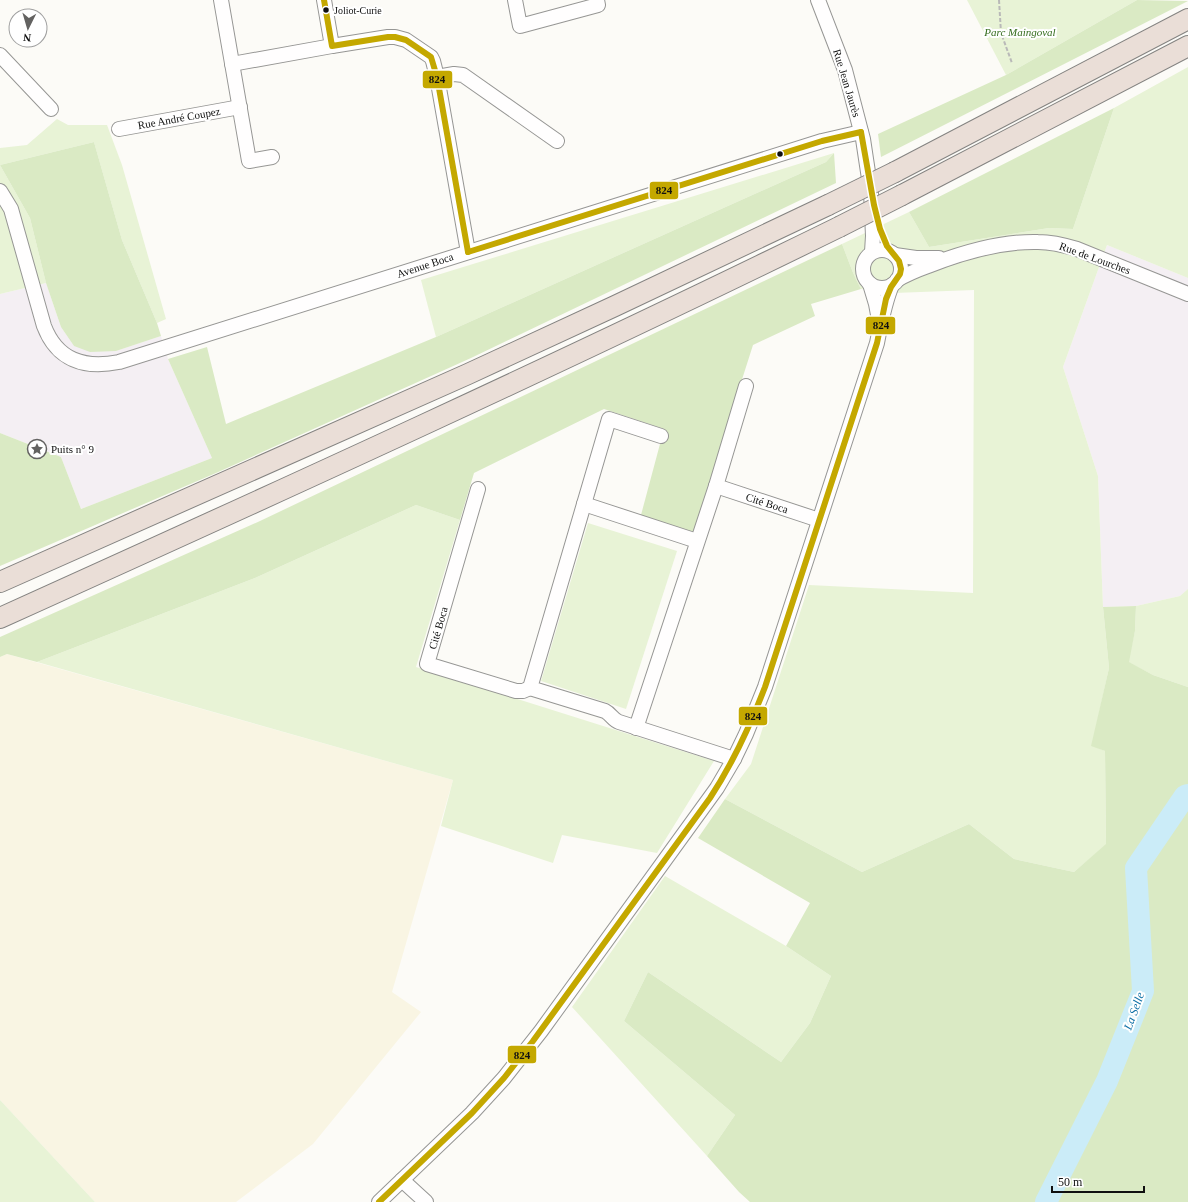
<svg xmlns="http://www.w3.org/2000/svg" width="1188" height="1202" viewBox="0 0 1188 1202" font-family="'Times New Roman',serif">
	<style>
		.industrial { fill: #f4eff3 }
		.farmland { fill: #f9f5e3 }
		.green { fill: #e8f3d6 }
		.forest { fill: #daeac4 }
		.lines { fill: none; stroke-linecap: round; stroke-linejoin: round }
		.river { stroke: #cbecf8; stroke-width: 22 }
		.minor-casing { stroke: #969694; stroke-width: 16 }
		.highway-casing { stroke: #848381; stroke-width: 22 }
		.path { stroke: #b9b9b8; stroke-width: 2; stroke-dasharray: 4 2; stroke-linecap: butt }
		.minor { stroke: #fffefe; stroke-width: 14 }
		.highway { stroke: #eaded7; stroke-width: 20 }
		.highway-bridge-casing { stroke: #848381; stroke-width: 22; stroke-linecap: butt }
		.highway-bridge { stroke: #eaded7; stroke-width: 20 }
		.bus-1-casing { stroke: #fff; stroke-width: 9 }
		.bus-1 { stroke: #c4a800; stroke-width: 6 }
		.bus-dot { fill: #101010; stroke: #fff; stroke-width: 1.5 }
		.labels { text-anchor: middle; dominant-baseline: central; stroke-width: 4; stroke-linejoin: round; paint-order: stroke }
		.bus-label { font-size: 10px; fill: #101010; stroke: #fff; text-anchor: start }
		.park-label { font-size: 11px; font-style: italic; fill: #346c1d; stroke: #fff }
		.street-label { font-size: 11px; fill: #101010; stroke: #fff }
		.poi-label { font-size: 11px; fill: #101010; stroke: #fff; text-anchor: start }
		.water-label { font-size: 12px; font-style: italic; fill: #1473a8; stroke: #fff }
		.line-badge { stroke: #fff; stroke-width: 1.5 }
		.pale-badge-label { font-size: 11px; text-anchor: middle; font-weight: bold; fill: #111 }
	</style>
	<rect width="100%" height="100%" fill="#fcfbf7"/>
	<g class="industrial">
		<polygon points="1107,245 1188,278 1188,589 1180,596 1136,606 1103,607 1098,476 1063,367"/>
		<polygon points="46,283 61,327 74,346 116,351 161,336 168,359 212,458 81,509 61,457 0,433 0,294"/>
	</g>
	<polygon class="farmland" points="7,654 453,780 392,992 421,1012 313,1144 236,1202 95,1202 0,1100 0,657"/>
	<g class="green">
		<polygon points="967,0 1137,0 1006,75"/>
		<path d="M1188 67V278L1107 245 1063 367 1098 476 1103 607 1109 668 1092 745 1105 751 1106 845 1074 872 1014 859 969 824 862 872 725 799 751 764 809 585 973 593 974 290 894 293 861 289C853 275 848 259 842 244L909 212 929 247 1049 228 1073 229 1114 108Z"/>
		<polygon points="57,119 68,125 107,125 122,165 166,319 157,323 122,240 94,142 0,165 30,218 46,283 0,294 0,148 27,145"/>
		<polygon points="834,153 826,162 436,337 421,280"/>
		<polygon points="416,505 460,520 416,667 714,761 657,853 562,835 553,863 441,826 453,780 37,662 255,578"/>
		<polygon points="588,523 677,551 626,709 541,681"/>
		<polygon points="1188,589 1188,687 1153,675 1128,662 1135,631 1136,606 1180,596"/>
		<polygon points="665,876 786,946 831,976 810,1023 781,1062 648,972 624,1021 735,1115 707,1156 572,1007"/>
		<polygon points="0,1100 95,1202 0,1202"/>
	</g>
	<g class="forest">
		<polygon points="1137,0 1188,1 881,157 878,134 1006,75"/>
		<polygon points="1114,108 1073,229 1049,228 929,247 909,212"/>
		<polygon points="94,142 122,240 157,323 161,336 116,351 90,352 74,346 61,327 46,283 30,218 0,165"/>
		<polygon points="834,153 836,183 471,358 216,473 0,566 0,433 61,457 81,509 212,458 168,359 207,347 226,424 436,337 826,162"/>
		<path d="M842 244C848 259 853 275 861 289L811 304 815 316 753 345 693 533 641 515 664 429 604 409 474 473 460 520 416 505 255 578 37 662 7 654 0 657V637L260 521Z"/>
		<polygon points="1136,606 1135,631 1129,662 1153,675 1188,687 1188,1202 750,1202 739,1192 707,1156 735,1115 624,1021 648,972 781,1062 810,1023 831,976 786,946 810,903 698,838 725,799 862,872 969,824 1014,859 1074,872 1106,844 1105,751 1091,746 1109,668 1103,607"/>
	</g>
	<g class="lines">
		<polyline class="river" points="1046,1202 1107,1081 1143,991 1136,868 1185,796 1188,795"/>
		<defs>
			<g id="minor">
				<polyline points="221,0 249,161 272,157"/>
				<polyline points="324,0 332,46 388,37 395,37 406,40 431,57 433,61 437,77 468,252"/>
				<polyline points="515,0 520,26 598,5 597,0"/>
				<polyline points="818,0 845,70 863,139 871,192 873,236 872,252"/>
				<polyline points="0,55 51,109"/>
				<polyline points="232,64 332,46"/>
				<polyline points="437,77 454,74 463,75 557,141"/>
				<polyline points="119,129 240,107"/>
				<path d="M0 191 11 209 44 326C57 360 84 369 119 362L822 141 861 132"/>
				<circle cx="882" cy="269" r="19"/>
				<polyline points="895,255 916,258 939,258"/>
				<path d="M897 280C907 274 917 270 928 266 961 253 1001 241 1038 242 1051 242 1064 245 1077 249L1188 294"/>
				<polyline points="870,284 876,304 879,320"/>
				<path d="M661 436 609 419 530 688 605 711C611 714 613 720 619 722L734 759"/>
				<polyline points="716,486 819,520"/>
				<polyline points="478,489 427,664 516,691 523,691 530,688"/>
				<polyline points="584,504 697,541"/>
				<polyline points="636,728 716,486 746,386"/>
				<polyline points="402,1180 426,1202"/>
				<path d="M379 1202 472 1113 504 1078 541 1031 717 788 734 759 746 734 765 687 877 343C881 323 884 304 892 285"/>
			</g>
			<g id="highway">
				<polyline points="895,172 1188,19"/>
				<polyline points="902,195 1188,46"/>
				<polyline points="0,582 468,374 615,306 828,205"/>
				<path d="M0 618C281 491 562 363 839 227"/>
			</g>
		</defs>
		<use href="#minor" class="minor-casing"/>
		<use href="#highway" class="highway-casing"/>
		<polyline class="path" points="999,0 1001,33 1012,63"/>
		<use href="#minor" class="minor"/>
		<use href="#highway" class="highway"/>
		<defs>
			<g id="highway-bridge">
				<polyline points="828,205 895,172"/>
				<polyline points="839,227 902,195"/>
			</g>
		</defs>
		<use href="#highway-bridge" class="highway-bridge-casing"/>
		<use href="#highway-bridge" class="highway-bridge"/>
		<defs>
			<g id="bus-1">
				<polyline points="324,0 332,46 388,37 395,37 406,40 431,57 437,77 468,252"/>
				<polyline points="468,252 822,141 861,132"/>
				<path d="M379 1202 472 1113 504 1078 533 1041 710 798C733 763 750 726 765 687L877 343 886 299 891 287 900 274 901 269 899 261 887 246 880 229 874 205 861 132"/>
			</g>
		</defs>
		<use href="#bus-1" class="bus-1-casing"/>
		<use href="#bus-1" class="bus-1"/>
	</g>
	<defs>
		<symbol id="sight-ring" viewBox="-11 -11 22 22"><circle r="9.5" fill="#fff" stroke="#636261" stroke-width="1.5"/><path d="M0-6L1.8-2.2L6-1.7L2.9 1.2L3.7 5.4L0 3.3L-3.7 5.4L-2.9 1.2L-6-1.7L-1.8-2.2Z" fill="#636261"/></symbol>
	</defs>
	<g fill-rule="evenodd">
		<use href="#sight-ring" x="26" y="438" width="22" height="22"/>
	</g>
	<g class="bus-dot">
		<circle cx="326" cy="10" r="3.5"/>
		<circle cx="780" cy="154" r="3.5"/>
	</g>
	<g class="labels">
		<g class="bus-label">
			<text x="334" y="10">Joliot-Curie</text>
		</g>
		<g class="park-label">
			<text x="1020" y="32">Parc Maingoval</text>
		</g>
		<g class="street-label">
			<text transform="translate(847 83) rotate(73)">Rue Jean Jaurès</text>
			<text transform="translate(179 118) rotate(-10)">Rue André Coupez</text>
			<text transform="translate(1095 258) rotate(20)">Rue de Lourches</text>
			<text transform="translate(425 265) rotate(-18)">Avenue Boca</text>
			<text transform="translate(767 503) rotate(18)">Cité Boca</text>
			<text transform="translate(438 628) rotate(-74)">Cité Boca</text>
		</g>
		<g class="poi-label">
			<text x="51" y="449">Puits n° 9</text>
		</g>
		<g class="water-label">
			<text transform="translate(1134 1011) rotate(-70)">La Selle</text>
		</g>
	</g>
	<g class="line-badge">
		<rect x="422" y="70" width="31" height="19" rx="4" fill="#c4a800"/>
		<rect x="649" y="181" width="30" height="19" rx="4" fill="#c4a800"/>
		<rect x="865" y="316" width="31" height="19" rx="4" fill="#c4a800"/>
		<rect x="738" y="706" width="30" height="20" rx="4" fill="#c4a800"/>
		<rect x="507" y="1045" width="30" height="19" rx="4" fill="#c4a800"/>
	</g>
	<g class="pale-badge-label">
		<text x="437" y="83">824</text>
		<text x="664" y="194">824</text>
		<text x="881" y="329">824</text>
		<text x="753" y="720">824</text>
		<text x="522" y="1059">824</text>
	</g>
	<g transform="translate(28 28) rotate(185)"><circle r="19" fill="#ffffff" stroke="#9f9f9f"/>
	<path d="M0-3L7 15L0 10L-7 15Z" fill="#636261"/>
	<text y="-6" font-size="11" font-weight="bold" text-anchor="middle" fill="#101010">N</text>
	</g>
	<path d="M1052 1186v6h92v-6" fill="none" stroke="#101010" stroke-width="2"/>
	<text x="1058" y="1186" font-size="12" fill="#101010" stroke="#ffffff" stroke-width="3" paint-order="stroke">50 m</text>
</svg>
